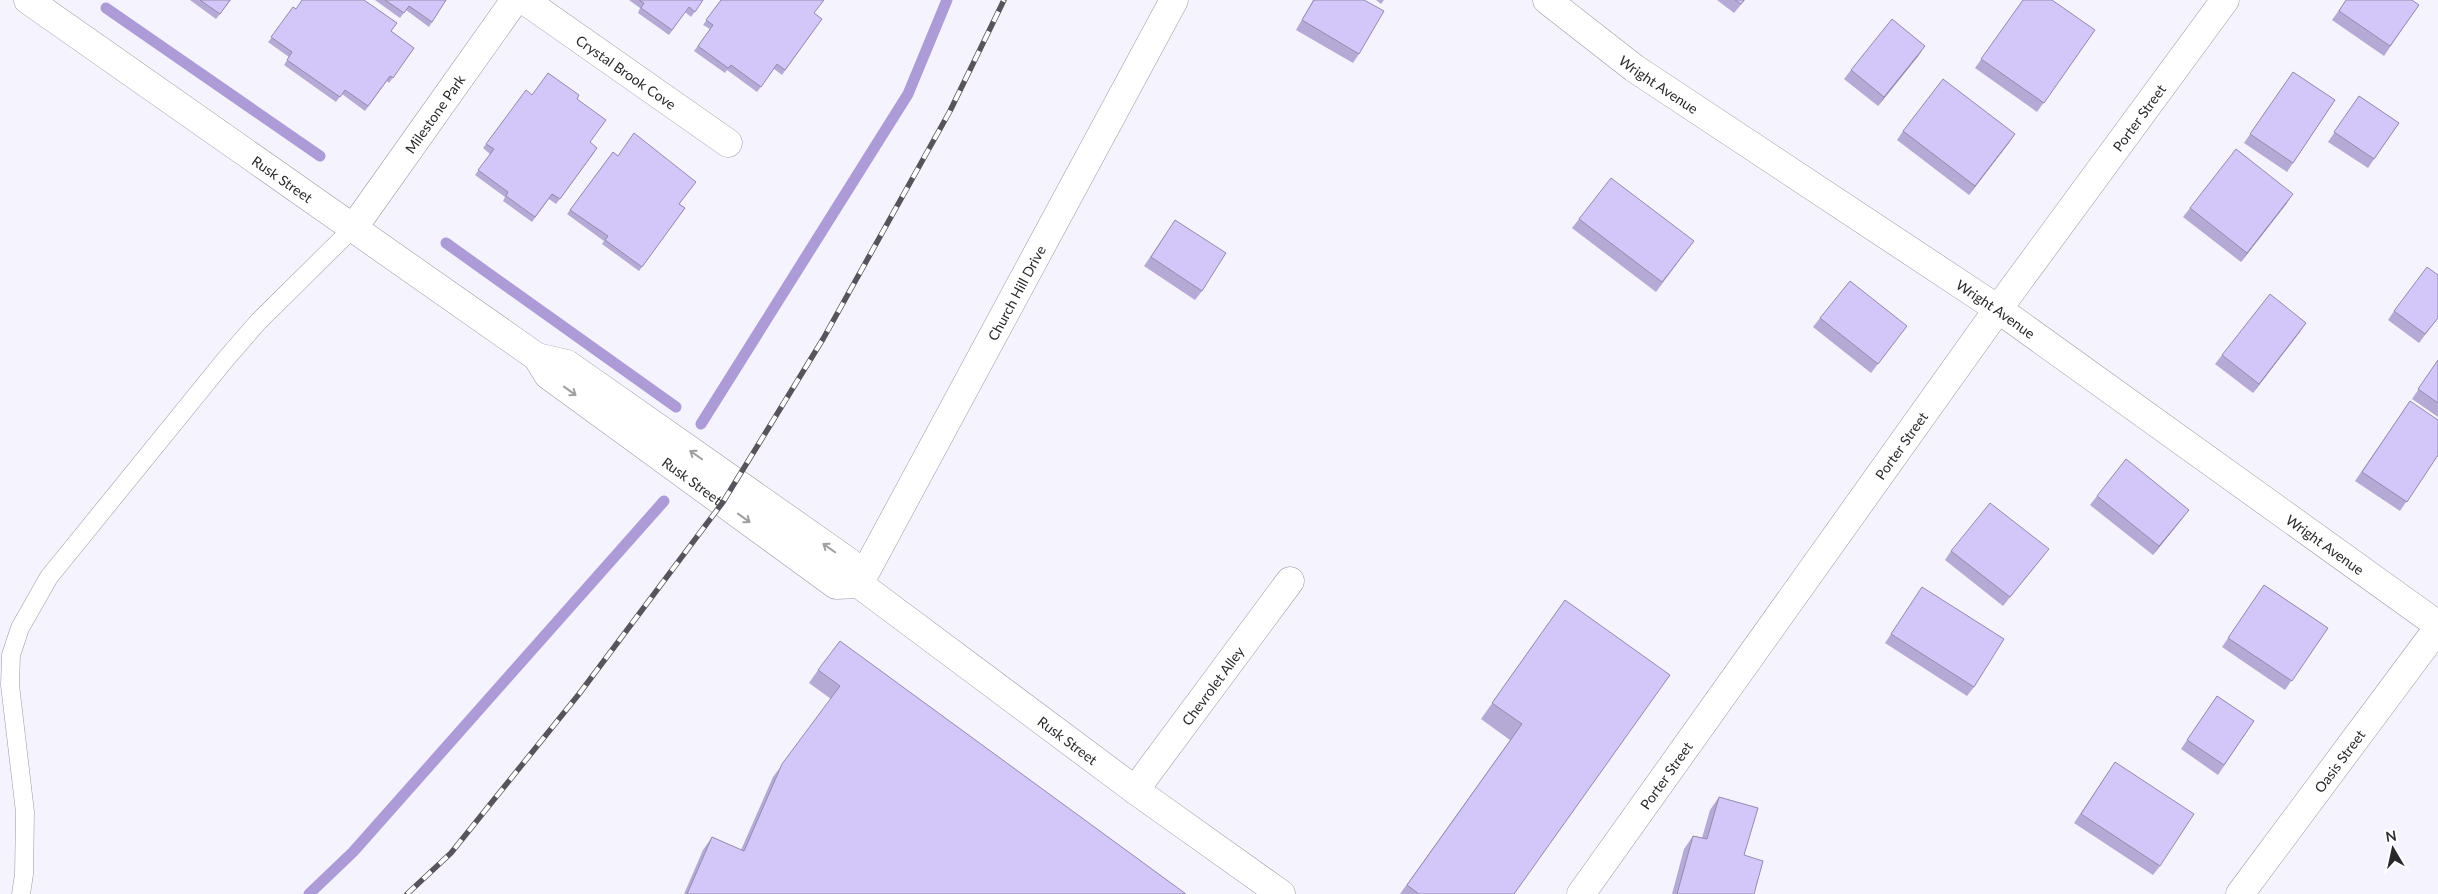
<svg xmlns="http://www.w3.org/2000/svg" width="2438" height="894" viewBox="0 0 2438 894" font-family="Lato,sans-serif">
	<style>
		.lines { fill: none; stroke-linecap: round; stroke-linejoin: round }
		.stream { stroke: #ac9bd7; stroke-width: 11 }
		.service-casing { stroke: #9a98a1; stroke-width: 19 }
		.minor-casing { stroke: #9a98a1; stroke-width: 29 }
		.tertiary-casing { stroke: #9a98a1; stroke-width: 29 }
		.service { stroke: #fff; stroke-width: 18 }
		.minor { stroke: #fff; stroke-width: 28 }
		.tertiary { stroke: #fff; stroke-width: 28 }
		.rail-casing { stroke: #57555b; stroke-width: 5.5 }
		.rail { stroke: #fff; stroke-width: 4; stroke-dasharray: 11; stroke-linecap: butt }
		.wall { fill: #b5aad5 }
		.shaded-wall { fill: #948bae }
		.building { fill: #d3c6f8; stroke: #948bae }
		.oneway { stroke: #9f9ea0 }
		.labels { text-anchor: middle; dominant-baseline: central; stroke-width: 4.5; stroke-linejoin: round; paint-order: stroke }
		.street-label { font-size: 14px; fill: #29282c; stroke: #fff }
	</style>
	<rect width="100%" height="100%" fill="#f5f3fd"/>
	<g class="lines">
		<g class="stream">
			<polyline points="106,8 320,156"/>
			<polyline points="446,243 676,407"/>
			<polyline points="701,424 908,94 947,0"/>
			<polyline points="309,894 353,852 664,501"/>
		</g>
		<defs>
			<polyline id="service" points="21,894 24,874 25,812 10,685 11,655 20,628 49,577 225,360 258,322 354,227"/>
			<g id="minor">
				<path id="s1" d="M28 0 537 357 567 364 849 562 859 584 1135 790 1281 894"/>
				<path id="s2" d="M524 0 728 143"/>
				<path id="s3" d="M1547 0 1634 68 1998 309 2438 625"/>
				<path id="s4" d="M354 227 515 0"/>
				<path id="s5" d="M537 357 548 375 836 585 859 584"/>
				<path id="s6" d="M1135 790 1290 581"/>
				<path id="s7" d="M1581 894 1998 309 2225 0"/>
				<path id="s8" d="M2240 894 2438 628"/>
			</g>
			<g id="tertiary">
				<path id="s9" d="M859 584 1174 0"/>
			</g>
		</defs>
		<use href="#service" class="service-casing"/>
		<use href="#minor" class="minor-casing"/>
		<use href="#tertiary" class="tertiary-casing"/>
		<use href="#service" class="service"/>
		<use href="#minor" class="minor"/>
		<use href="#tertiary" class="tertiary"/>
		<defs>
			<polyline id="rail" points="407,894 451,853 579,694 723,502 823,339 950,111 1004,0"/>
		</defs>
		<use href="#rail" class="rail-casing"/>
		<use href="#rail" class="rail"/>
	</g>
	<g class="wall">
		<polygon points="190,0 231,0 216,19"/>
		<polygon points="375,0 446,0 429,27 406,10 400,18"/>
		<polygon points="629,0 703,0 691,17 685,12 669,35 638,13 640,8"/>
		<polygon points="721,0 814,13 822,19 782,75 774,69 757,92 727,70 725,73 694,51 710,29 703,25"/>
		<polygon points="1313,0 1364,0 1359,54 1353,63 1296,30"/>
		<polygon points="1376,0 1384,0 1381,4"/>
		<polygon points="1717,0 1745,0 1734,13"/>
		<polygon points="2023,0 2095,30 2037,112 1975,68"/>
		<polygon points="2346,0 2419,5 2384,56 2332,20"/>
		<polygon points="296,9 391,31 414,48 389,83 387,81 365,111 342,94 336,102 284,65 289,57 268,42"/>
		<polygon points="1919,55 1878,106 1844,79 1851,70"/>
		<polygon points="2293,72 2335,100 2287,172 2244,143"/>
		<polygon points="532,95 577,99 594,153 556,204 549,199 532,222 503,201 505,197 475,175 490,154 483,148 486,144"/>
		<polygon points="2359,96 2399,123 2368,168 2328,142"/>
		<polygon points="1903,131 2015,134 1969,195 1897,140"/>
		<polygon points="613,152 685,208 639,271 602,244 604,241 567,214"/>
		<polygon points="2287,203 2241,262 2183,217 2190,208"/>
		<polygon points="1579,219 1694,241 1656,292 1572,228"/>
		<polygon points="1169,229 1202,291 1195,300 1144,266"/>
		<polygon points="2394,311 2438,318 2419,343 2388,320"/>
		<polygon points="1820,318 1907,326 1871,373 1813,327"/>
		<polygon points="2306,323 2253,393 2215,364 2222,355"/>
		<polygon points="2438,360 2438,417 2412,399"/>
		<polygon points="2410,401 2438,455 2400,511 2355,481"/>
		<polygon points="2097,496 2182,519 2153,555 2090,505"/>
		<polygon points="1951,551 2042,558 2003,606 1945,560"/>
		<polygon points="2264,585 2328,628 2285,690 2222,647"/>
		<polygon points="1922,587 1974,687 1967,696 1885,643"/>
		<polygon points="1565,600 1514,894 1400,894 1510,740 1481,719"/>
		<polygon points="818,670 1186,894 684,894 703,850 712,837 741,850 773,777 831,699 809,683"/>
		<polygon points="2217,696 2254,721 2218,775 2181,749"/>
		<polygon points="2109,771 2160,866 2153,875 2074,823"/>
		<polygon points="1719,797 1744,855 1754,894 1672,894 1684,849 1693,836 1702,838 1710,810"/>
	</g>
	<g class="shaded-wall">
		<polygon points="1925,46 1919,55 1878,106 1884,97"/>
		<polygon points="2015,134 2009,143 1969,195 1975,186"/>
		<polygon points="2293,194 2287,203 2241,262 2247,253"/>
		<polygon points="2306,323 2300,332 2253,393 2259,384"/>
		<polygon points="2189,510 2182,519 2153,555 2159,546"/>
	</g>
	<g class="building">
		<polygon points="200,0 230,0 220,14"/>
		<polygon points="302,0 364,0 397,23 391,31 414,48 393,78 390,76 368,106 345,90 340,97 287,60 292,52 271,37 293,7 296,9"/>
		<polygon points="385,0 446,0 432,22 409,6 404,13"/>
		<polygon points="639,0 703,0 695,12 689,7 672,30 641,8 644,3"/>
		<polygon points="721,0 824,0 814,13 822,19 785,70 777,64 761,87 731,65 728,68 698,46 713,25 706,20"/>
		<polygon points="1314,0 1364,0 1384,11 1359,54 1302,20"/>
		<polygon points="1735,0 1744,0 1741,4"/>
		<polygon points="2023,0 2052,0 2095,30 2044,103 1981,59"/>
		<polygon points="2346,0 2412,0 2419,5 2390,46 2339,11"/>
		<polygon points="1892,19 1925,46 1884,97 1851,70"/>
		<polygon points="2293,72 2335,100 2293,163 2250,134"/>
		<polygon points="548,73 579,95 577,99 606,120 590,142 597,148 560,199 552,194 535,217 506,196 508,192 478,170 494,149 486,144 526,90 532,95"/>
		<polygon points="1943,79 2015,134 1975,186 1903,131"/>
		<polygon points="2359,96 2399,123 2374,159 2334,132"/>
		<polygon points="634,133 696,182 679,204 685,208 642,267 605,240 608,236 570,210 613,152 618,156"/>
		<polygon points="2236,149 2293,194 2247,253 2190,208"/>
		<polygon points="1611,178 1694,241 1662,282 1579,219"/>
		<polygon points="1175,220 1226,253 1202,291 1151,257"/>
		<polygon points="2427,267 2438,275 2438,318 2425,334 2394,311"/>
		<polygon points="1850,281 1907,326 1878,364 1820,318"/>
		<polygon points="2270,294 2306,323 2259,384 2222,355"/>
		<polygon points="2438,360 2438,403 2418,389"/>
		<polygon points="2410,401 2438,420 2438,455 2407,502 2362,472"/>
		<polygon points="2126,459 2189,510 2159,546 2097,496"/>
		<polygon points="1990,503 2049,549 2010,597 1951,551"/>
		<polygon points="2264,585 2328,628 2292,681 2228,638"/>
		<polygon points="1922,587 2004,639 1974,687 1891,634"/>
		<polygon points="1565,600 1670,675 1514,894 1419,894 1407,885 1522,724 1492,703"/>
		<polygon points="840,641 1186,894 687,894 712,837 744,851 782,764 840,686 818,670"/>
		<polygon points="2217,696 2254,721 2224,765 2187,740"/>
		<polygon points="2115,762 2194,814 2160,866 2081,814"/>
		<polygon points="1719,797 1758,808 1744,855 1763,861 1754,894 1677,894 1693,836 1707,839"/>
	</g>
	<defs><path id="oneway-shaft" d="M-6 0H5M1.5-3L5.5 0L1.5 3" fill="none" stroke-width="1.6" stroke-linecap="round" stroke-linejoin="round" transform="scale(1.25)"/></defs>
	<g class="oneway">
		<use href="#oneway-shaft" transform="translate(570 391) rotate(36)"/>
		<use href="#oneway-shaft" transform="translate(696 455) rotate(-145)"/>
		<use href="#oneway-shaft" transform="translate(744 518) rotate(36)"/>
		<use href="#oneway-shaft" transform="translate(829 548) rotate(-145)"/>
	</g>
	<g class="labels">
		<g class="street-label">
			<text stroke="none"><textPath href="#s2" startOffset="125">Crystal Brook Cove</textPath></text>
			<text stroke="none"><textPath href="#s3" startOffset="140">Wright Avenue</textPath></text>
			<text stroke="none"><textPath href="#s4" startOffset="139">Milestone Park</textPath></text>
			<text stroke="none"><textPath href="#s7" startOffset="956">Porter Street</textPath></text>
			<text stroke="none"><textPath href="#s1" startOffset="311">Rusk Street</textPath></text>
			<text stroke="none"><textPath href="#s9" startOffset="331">Church Hill Drive</textPath></text>
			<text stroke="none"><textPath href="#s3" startOffset="545">Wright Avenue</textPath></text>
			<text stroke="none"><textPath href="#s7" startOffset="551">Porter Street</textPath></text>
			<text stroke="none"><textPath href="#s5" startOffset="200">Rusk Street</textPath></text>
			<text stroke="none"><textPath href="#s3" startOffset="950">Wright Avenue</textPath></text>
			<text stroke="none"><textPath href="#s6" startOffset="130">Chevrolet Alley</textPath></text>
			<text stroke="none"><textPath href="#s1" startOffset="1282">Rusk Street</textPath></text>
			<text stroke="none"><textPath href="#s8" startOffset="166">Oasis Street</textPath></text>
			<text stroke="none"><textPath href="#s7" startOffset="146">Porter Street</textPath></text>
		</g>
	</g>
	<g transform="translate(2393 849) rotate(351)" stroke="#ffffff" stroke-width="4" paint-order="stroke">
	<path d="M0-4L9 19L0 12L-9 19Z" fill="#29282c"/>
	<text y="-8" font-size="14" font-weight="bold" text-anchor="middle" fill="#29282c">N</text>
	</g>
</svg>
